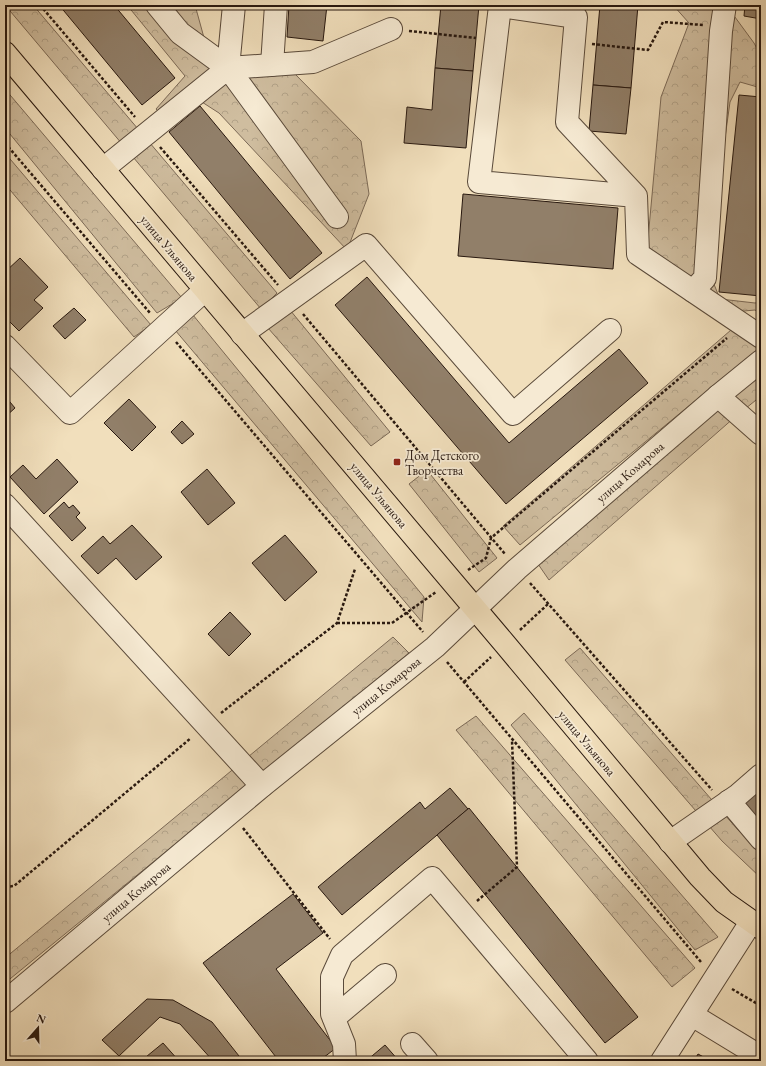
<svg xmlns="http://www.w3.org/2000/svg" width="766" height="1066" viewBox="0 0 766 1066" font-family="'EB Garamond',serif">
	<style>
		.forest { fill: url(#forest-crowns); stroke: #7c6a57 }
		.building { fill: #917f69; stroke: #28180f }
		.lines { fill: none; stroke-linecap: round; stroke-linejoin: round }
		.minor-casing { stroke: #5a4a3a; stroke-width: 24 }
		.major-casing { stroke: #28180f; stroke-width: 24 }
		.path { stroke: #28180f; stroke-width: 2.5; stroke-dasharray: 3 2; stroke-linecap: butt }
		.minor { stroke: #f6ead3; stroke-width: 22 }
		.major { stroke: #f1dfbc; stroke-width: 22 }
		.poi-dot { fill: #8f2418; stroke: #f6ead3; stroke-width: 1.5 }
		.labels { text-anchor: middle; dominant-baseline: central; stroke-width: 3.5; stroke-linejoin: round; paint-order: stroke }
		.street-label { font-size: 13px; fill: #28180f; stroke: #f6ead3 }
		.poi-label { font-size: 13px; fill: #28180f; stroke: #f6ead3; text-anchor: start }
	</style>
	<defs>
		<pattern id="forest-crowns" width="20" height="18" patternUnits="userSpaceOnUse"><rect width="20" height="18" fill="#cfbd9f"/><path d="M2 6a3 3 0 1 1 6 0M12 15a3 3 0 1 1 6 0" fill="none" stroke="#b2a288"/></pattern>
	</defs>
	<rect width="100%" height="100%" fill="#f1dfbc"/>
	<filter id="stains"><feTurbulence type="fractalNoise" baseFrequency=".005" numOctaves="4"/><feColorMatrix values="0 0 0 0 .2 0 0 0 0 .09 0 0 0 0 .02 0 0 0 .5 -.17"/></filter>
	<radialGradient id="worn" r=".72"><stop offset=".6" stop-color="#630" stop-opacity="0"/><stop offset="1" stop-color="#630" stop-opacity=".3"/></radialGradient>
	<g class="forest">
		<polygon points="5,5 33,5 277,293 261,309"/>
		<polygon points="127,5 195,5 206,45 294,73 361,141 369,194 347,250 219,113 191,95 165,119 156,109 185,76"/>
		<polygon points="673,5 733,5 732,13 754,43 761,56 761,88 740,82 730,102 707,267 720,299 755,303 761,302 761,314 755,310 712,314 647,250 661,97 689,23"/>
		<polygon points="5,89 182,298 157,313 5,128"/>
		<polygon points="5,153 151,325 134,337 5,184"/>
		<polygon points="290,310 390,432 371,446 268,328"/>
		<polygon points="193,315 424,597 422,622 175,330"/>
		<polygon points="738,324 758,349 520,545 503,526"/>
		<polygon points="761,372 761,396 735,417 549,580 538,564"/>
		<polygon points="427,470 497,558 479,572 409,484"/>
		<polygon points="393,637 409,653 5,983 5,958"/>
		<polygon points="580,648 738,830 761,853 761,878 722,841 565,660"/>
		<polygon points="524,713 718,937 695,950 511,725"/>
		<polygon points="476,716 695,968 672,987 456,730"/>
	</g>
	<g class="building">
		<polygon points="59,5 114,5 175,78 142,105"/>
		<polygon points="289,5 327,5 323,41 287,37"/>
		<polygon points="441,5 479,5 473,71 435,68"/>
		<polygon points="600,5 638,5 631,88 593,85"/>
		<polygon points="745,5 761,5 761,19 744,16"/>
		<polygon points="435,68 473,71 466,148 404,143 407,107 432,110"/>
		<polygon points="593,85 631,88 626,134 589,131"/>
		<polygon points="739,95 761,97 761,296 719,292"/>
		<polygon points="200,106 322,253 290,279 169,132"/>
		<polygon points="463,194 618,208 613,269 458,256"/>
		<polygon points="20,258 48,287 34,300 43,308 19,331 5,317 5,272"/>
		<polygon points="367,277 509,443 619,349 648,383 506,504 335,305"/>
		<polygon points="74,308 86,320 65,339 53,326"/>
		<polygon points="5,396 15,408 5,417"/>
		<polygon points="129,399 156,427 132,451 104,423"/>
		<polygon points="182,421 194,434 182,444 171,432"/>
		<polygon points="57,459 78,482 44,514 10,477 23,465 36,479"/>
		<polygon points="207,469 235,503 208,525 181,492"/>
		<polygon points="64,502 69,508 73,505 80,513 76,517 86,528 72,541 49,516"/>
		<polygon points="132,525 162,557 136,580 116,558 98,574 81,556 103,536 110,544"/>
		<polygon points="285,535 317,572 285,601 252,563"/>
		<polygon points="230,612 251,634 229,656 208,634"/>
		<polygon points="450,788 468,809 342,915 318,887 420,802 425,809"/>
		<polygon points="761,788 761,833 739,807"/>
		<polygon points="469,808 638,1017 605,1043 437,835"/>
		<polygon points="293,894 323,933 276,969 336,1048 319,1061 279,1061 203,963"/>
		<polygon points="147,999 173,1000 212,1022 243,1061 213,1061 180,1024 160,1017 119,1056 102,1040"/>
		<polygon points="163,1043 179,1061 141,1061"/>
		<polygon points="385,1045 399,1061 366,1061"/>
		<polygon points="698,1054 711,1061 694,1061"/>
	</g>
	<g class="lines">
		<defs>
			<g id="minor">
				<polyline points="157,5 180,33 228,68 313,62 391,29"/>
				<polyline points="272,65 276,5"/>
				<polyline points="228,68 234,5"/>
				<polyline points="103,169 228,68 337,217"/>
				<polyline points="636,196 479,182 500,6 576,17 567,122 636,196 638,254 761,337"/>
				<polyline points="693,291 705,278 721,31 725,5"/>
				<polyline points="242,334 366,245 513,414 610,330"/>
				<polyline points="5,346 70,413 205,290"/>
				<polyline points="718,396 761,434"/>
				<polyline points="5,505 262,786"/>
				<polyline points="729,801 761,839"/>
				<polyline points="670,842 738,795 761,775"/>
				<polyline points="5,1002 262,786 435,647 517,569 718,396 761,361"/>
				<polyline points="692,1015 761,1057"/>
				<polyline points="334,1018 385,975"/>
				<polyline points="412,1044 427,1061"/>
				<polyline points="345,1061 344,1044 332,1014 332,977 342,955 432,878 587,1061"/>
				<polyline points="662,1061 751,922"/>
			</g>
			<polyline id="major" points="5,53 505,644 700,877 724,902 761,928"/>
		</defs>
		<use href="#minor" class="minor-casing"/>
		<use href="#major" class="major-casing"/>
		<g class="path">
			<polyline points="40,5 135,117"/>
			<polyline points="409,31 476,38"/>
			<polyline points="592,44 648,50 663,22 703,25"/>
			<polyline points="5,143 150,313"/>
			<polyline points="160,147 278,285"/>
			<polyline points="303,314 505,554"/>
			<polyline points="176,342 423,632"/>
			<polyline points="468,570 486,558 491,538 727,338"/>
			<polyline points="530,583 712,790"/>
			<polyline points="337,623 392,623 436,592"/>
			<polyline points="520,630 548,604"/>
			<polyline points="447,662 701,962"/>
			<polyline points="464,682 491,657"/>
			<polyline points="221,713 337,623 355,569"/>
			<polyline points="243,828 330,939"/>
			<polyline points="5,887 14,886 191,738"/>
			<polyline points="477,901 517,867 512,740"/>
			<polyline points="732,989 761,1006"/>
		</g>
		<use href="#minor" class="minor"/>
		<use href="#major" class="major"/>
	</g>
	<rect class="poi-dot" x="393" y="458" width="8" height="8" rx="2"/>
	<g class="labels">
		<g class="street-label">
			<text transform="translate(169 248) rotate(50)">улица Ульянова</text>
			<text transform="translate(630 472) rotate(-41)">улица Комарова</text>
			<text transform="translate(379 495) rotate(50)">улица Ульянова</text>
			<text transform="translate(386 686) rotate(-39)">улица Комарова</text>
			<text transform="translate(587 743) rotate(50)">улица Ульянова</text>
			<text transform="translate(136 892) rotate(-40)">улица Комарова</text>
		</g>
		<g class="poi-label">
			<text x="405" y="455">Дом Детского<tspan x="405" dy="15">Творчества</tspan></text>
		</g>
	</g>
	<rect width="766" height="1066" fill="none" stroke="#f1dfbc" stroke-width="20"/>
	<rect x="6" y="6" width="754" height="1054" fill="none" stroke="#28180f" stroke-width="2"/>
	<rect x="10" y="10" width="746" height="1046" fill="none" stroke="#28180f"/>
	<g transform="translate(38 1028) rotate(20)" stroke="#f6ead3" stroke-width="3" paint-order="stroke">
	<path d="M0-3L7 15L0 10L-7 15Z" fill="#28180f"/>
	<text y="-6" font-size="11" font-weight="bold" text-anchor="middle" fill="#28180f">N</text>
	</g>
	<rect width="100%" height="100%" filter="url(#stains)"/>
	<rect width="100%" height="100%" fill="url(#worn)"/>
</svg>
